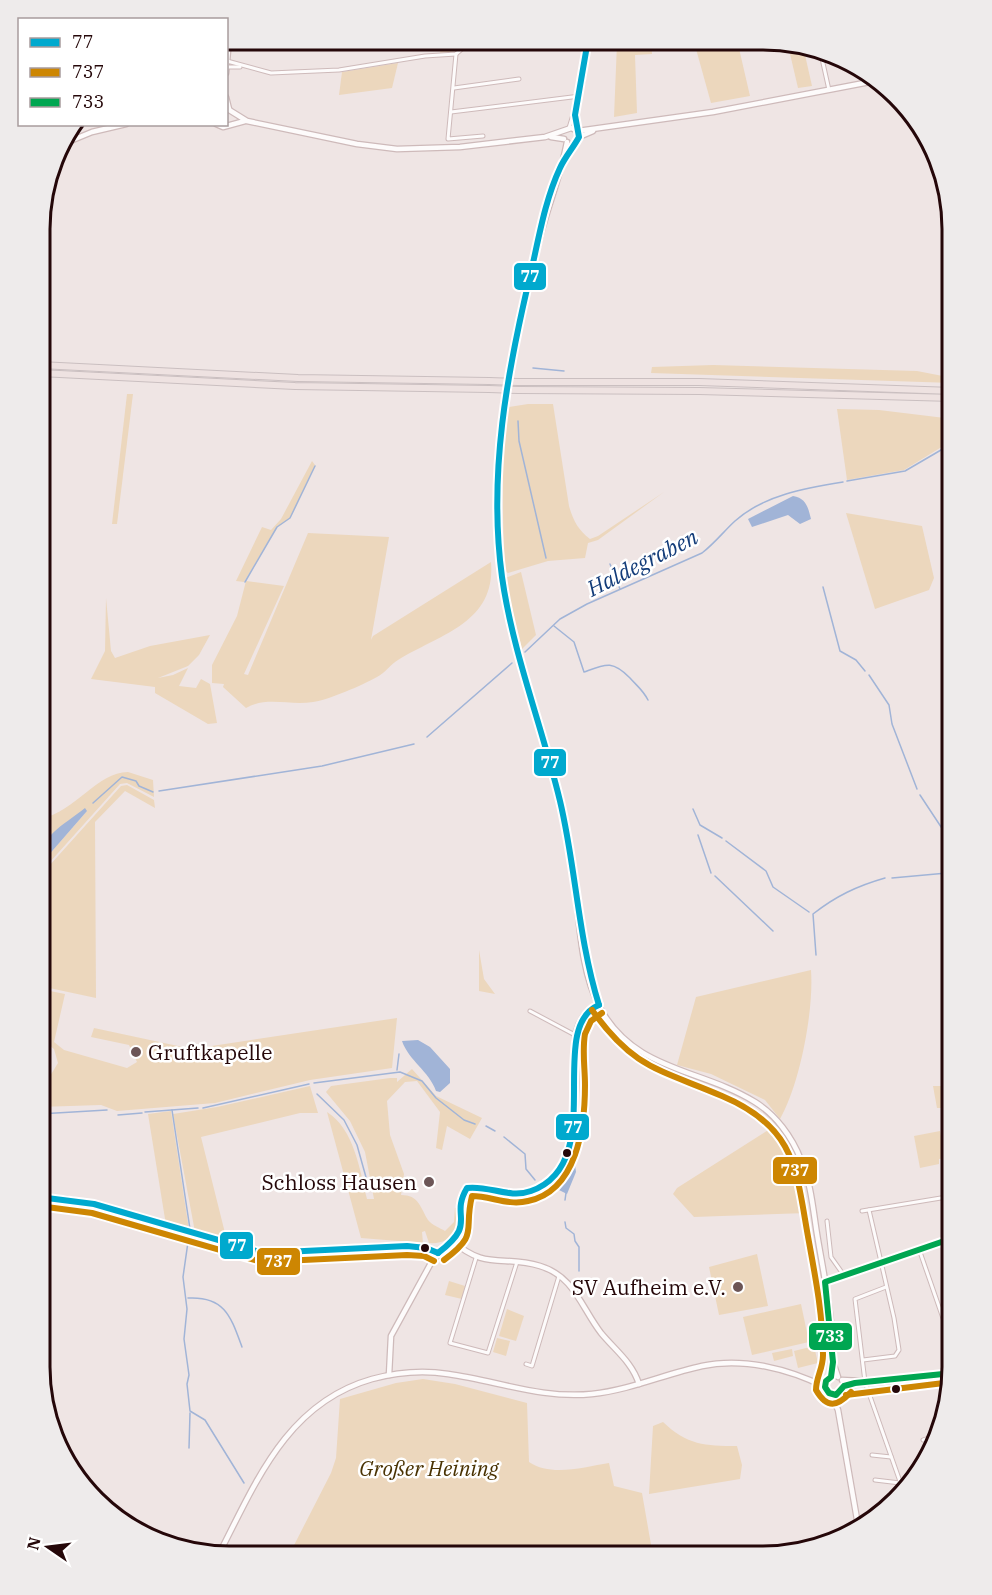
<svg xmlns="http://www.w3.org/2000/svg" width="992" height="1595" viewBox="0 0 992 1595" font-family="'IBM Plex Serif',serif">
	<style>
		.green { fill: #ecd7bd }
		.water { fill: #a1b4d7 }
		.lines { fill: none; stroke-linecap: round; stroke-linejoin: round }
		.stream { stroke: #a1b4d7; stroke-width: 1.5 }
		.street-casing { stroke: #cebaba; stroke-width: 5 }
		.secondary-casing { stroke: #cebaba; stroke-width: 7 }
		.highway-casing { stroke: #cabfc0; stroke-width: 8 }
		.street { stroke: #fdfbfb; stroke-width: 3 }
		.secondary { stroke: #fdfbfb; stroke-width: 4.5 }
		.highway { stroke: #eee2e1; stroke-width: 6 }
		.highway-bridge-casing { stroke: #cabfc0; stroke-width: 8; stroke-linecap: butt }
		.highway-bridge { stroke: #eee2e1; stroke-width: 6 }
		.bus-1-casing { stroke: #fff; stroke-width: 10 }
		.bus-2-casing { stroke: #fff; stroke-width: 10 }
		.bus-3-casing { stroke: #fff; stroke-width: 10 }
		.bus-1 { stroke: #00a9ce; stroke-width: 6 }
		.bus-2 { stroke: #cd8602; stroke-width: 6 }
		.bus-3 { stroke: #00a651; stroke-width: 6 }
		.poi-dot { fill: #6c5556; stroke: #fff; stroke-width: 2 }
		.bus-dot { fill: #250709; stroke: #fff; stroke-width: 2 }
		.labels { text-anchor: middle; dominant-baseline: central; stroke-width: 5; stroke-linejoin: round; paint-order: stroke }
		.poi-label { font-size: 21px; fill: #250709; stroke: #fff; text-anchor: end }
		.park-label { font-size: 21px; font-style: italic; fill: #493202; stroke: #fff }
		.water-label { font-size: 22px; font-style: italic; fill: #133c79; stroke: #fff }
		.rim { fill: none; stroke: #250709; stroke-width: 3 }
		.line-badge { stroke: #fff; stroke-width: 2 }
		.badge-label { font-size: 16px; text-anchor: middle; font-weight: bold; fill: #fff }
	</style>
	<rect width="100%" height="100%" fill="#efe5e4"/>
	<g class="green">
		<polygon points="445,40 470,40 458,51 440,53 442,41"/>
		<polygon points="651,41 652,54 635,55 637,113 614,117 617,43"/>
		<polygon points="787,41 803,46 812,86 798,88"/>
		<polygon points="738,44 750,96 711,103 696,49"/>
		<polygon points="398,63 392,88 339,95 342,72"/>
		<polygon points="713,365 917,371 953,378 953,383 651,373 652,367"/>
		<polygon points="127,394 133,394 117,524 112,524"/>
		<path d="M528 404H553L569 506C573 520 578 530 590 539L598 536 664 492 598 540 588 543 585 558 548 561 508 573 505 571C502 519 502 464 506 410L509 407Z"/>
		<polygon points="837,409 879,410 953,419 953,440 904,470 847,480"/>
		<polygon points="312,461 315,465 290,518 277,527 244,582 236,581 262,527 271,530 281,519"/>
		<polygon points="846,513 922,526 934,578 929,590 875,609"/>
		<path d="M308 533 389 537 371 640 373 636 491 562C496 623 440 634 398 660 391 664 385 673 377 677 363 685 328 700 313 702 290 706 267 696 246 708L223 687 224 684 212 683V665L237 616 246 581 284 586 244 674 248 675Z"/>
		<polygon points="521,572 536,635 522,649 505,578"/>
		<polygon points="106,598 111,651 115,658 150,646 210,635 199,655 188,666 158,678 173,675 188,668 179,686 196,688 201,679 210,684 217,723 208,724 155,693 155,687 91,679 105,651"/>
		<path d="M128 772 153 780 154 797 127 783 120 784 40 873V865L87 811 51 835 40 851V819C77 811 97 772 128 772Z"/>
		<polygon points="127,785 154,800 155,808 125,791 95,822 96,998 40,986 40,876 121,786"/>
		<polygon points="479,950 484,979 495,994 479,991"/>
		<path d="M811 970C814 1010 800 1084 780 1119L765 1100 711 1074 677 1065 696 997Z"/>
		<polygon points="40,989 65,994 54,1042 64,1050 127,1068 137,1062 129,1045 91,1037 94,1028 192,1049 397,1018 392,1068 310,1080 215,1103 117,1111 101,1105 39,1107 39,1078 50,1076 58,1063 54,1049 39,1038"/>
		<path d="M412 1069 436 1096 482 1118 470 1139 447 1126 442 1150 436 1148 440 1112 417 1081 405 1082 387 1101 390 1135 404 1174 401 1195C419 1195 420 1207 428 1220 432 1225 440 1228 445 1231L454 1222 455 1208 460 1206C459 1227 453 1245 429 1243L425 1231 422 1232 423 1243 361 1238 327 1112C354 1129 360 1170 367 1199H374L365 1152 350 1121 326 1092 331 1086 390 1078H397V1082Z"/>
		<polygon points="310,1086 318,1113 300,1113 201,1137 227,1241 195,1232 173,1114 217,1107"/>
		<polygon points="933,1086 953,1086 953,1108 937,1108"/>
		<polygon points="171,1111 189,1230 166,1225 148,1114"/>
		<path d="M773 1127C796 1151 800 1181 807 1213L694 1217 673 1194 677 1188Z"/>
		<polygon points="940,1131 945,1158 939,1159 939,1164 920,1168 914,1136"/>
		<polygon points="757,1254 768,1306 719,1315 709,1267"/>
		<polygon points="449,1281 465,1286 462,1299 445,1295"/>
		<polygon points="801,1304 809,1342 752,1355 743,1317"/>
		<polygon points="507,1309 524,1316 516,1341 499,1336"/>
		<polygon points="497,1338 510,1341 506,1356 493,1352"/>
		<polygon points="814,1346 818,1363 798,1368 794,1351"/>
		<polygon points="792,1349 793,1356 774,1361 772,1353"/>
		<path d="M423 1379 455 1384 527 1403 529 1462C551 1477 584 1467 609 1463L614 1486 642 1493 653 1556 289 1555 331 1473 336 1458 340 1399 396 1383Z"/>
		<path d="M663 1422C687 1445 705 1446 737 1446L742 1465 740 1479 649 1494 653 1426Z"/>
	</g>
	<g class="water">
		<path d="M793 496C806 498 808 507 811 519L800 524 788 515 752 527 748 519Z"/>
		<path d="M85 808 87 811 40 865C40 834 63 826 85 808Z"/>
		<path d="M418 1040 430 1047 450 1069V1083L440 1092 436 1091C429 1071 409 1061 402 1041Z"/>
		<polygon points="568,1164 575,1165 576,1172 567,1194 557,1189 554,1184"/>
	</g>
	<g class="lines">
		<g class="stream">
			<polyline points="533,368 564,371"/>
			<polyline points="518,421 519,441 546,558"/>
			<polyline points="847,481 905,471 953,443"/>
			<polyline points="610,564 620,589"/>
			<polyline points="245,582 277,527 290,518 315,466"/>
			<polyline points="823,587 840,651 856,660 865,671"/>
			<path d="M554 626 574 642 584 672C606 664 612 660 630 678 637 686 643 690 648 700"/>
			<path d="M525 652 560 619 587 604 702 553C715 543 724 531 735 521 764 495 806 488 843 482"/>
			<polyline points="869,675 889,705 892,724 917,789"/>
			<polyline points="427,737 512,663"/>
			<polyline points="159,791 322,766 414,744"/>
			<polyline points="920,795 953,845"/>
			<polyline points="93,803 122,777 136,781 139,786 153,792"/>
			<polyline points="693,809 700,825 722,838"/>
			<polyline points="698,835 711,873"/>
			<polyline points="726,841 766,871 773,887 809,912"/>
			<polyline points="715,876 773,931"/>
			<polyline points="892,878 947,873"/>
			<path d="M816 955 813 914C836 896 857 886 885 878"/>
			<polyline points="397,1070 399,1054"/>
			<polyline points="314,1083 400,1072 422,1081 436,1098 464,1120 475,1124"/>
			<polyline points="317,1094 344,1120 357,1145 369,1188"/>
			<polyline points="203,1108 309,1084"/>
			<polyline points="172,1110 190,1229"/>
			<polyline points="145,1112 198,1108"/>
			<polyline points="39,1114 107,1110"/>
			<polyline points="118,1115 142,1113"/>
			<polyline points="486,1126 495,1131"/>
			<polyline points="504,1137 525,1154 526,1169 535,1180"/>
			<polyline points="565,1200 566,1193"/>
			<polyline points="565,1222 566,1228 574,1234 575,1241 579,1247 579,1271"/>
			<polyline points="189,1235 183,1277 187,1309 184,1339 189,1375 187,1384 190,1411 205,1420 244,1483"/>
			<path d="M188 1298C225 1296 231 1317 242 1347"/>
			<polyline points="189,1448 190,1413"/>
		</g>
		<defs>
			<g id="street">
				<polyline points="456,54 448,139 483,136"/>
				<polyline points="821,54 829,90"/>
				<polyline points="227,61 271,73 339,70 425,56 456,54 472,40"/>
				<polyline points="227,67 240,67"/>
				<polyline points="454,88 519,79"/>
				<polyline points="451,112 580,96"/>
				<polyline points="575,116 576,129"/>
				<polyline points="569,128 583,82 588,40"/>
				<polyline points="530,1011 575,1035"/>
				<polyline points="947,1157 953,1187"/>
				<polyline points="862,1211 953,1196"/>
				<polyline points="827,1221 831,1257 843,1274"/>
				<polyline points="920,1252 953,1347"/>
				<polyline points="476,1258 450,1343 488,1353 517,1262"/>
				<polyline points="825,1282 953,1238"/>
				<polyline points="886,1287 855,1299 865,1382 903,1490"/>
				<polyline points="863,1360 895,1356 899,1350 894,1318 869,1210"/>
				<polyline points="526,1364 532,1366 559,1276"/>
				<polyline points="923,1440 940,1434"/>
				<polyline points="872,1455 891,1457"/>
				<polyline points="875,1480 900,1483"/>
			</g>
			<g id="secondary">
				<polyline points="226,73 229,39"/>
				<polyline points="226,97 229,109"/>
				<polyline points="226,108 247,121 357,144 397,149 460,147 545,137 571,128 578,131 579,137"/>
				<polyline points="216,124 223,127 245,121"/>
				<polyline points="578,131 713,112 880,80"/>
				<polyline points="551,137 564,139"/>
				<path d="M567 142C561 175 547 208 539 241 513 344 492 446 499 553 506 640 543 721 561 806 567 835 572 864 576 894 580 931 582 974 600 1008 635 1072 700 1068 755 1102 776 1115 792 1137 801 1160 811 1183 813 1209 817 1234 824 1277 837 1333 831 1377L826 1381 825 1387 829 1393 836 1395 844 1386"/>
				<polyline points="58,146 92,132 126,124"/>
				<polyline points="566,157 579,137 593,131"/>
				<path d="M39 1197 66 1199 94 1204 263 1253C297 1257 419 1234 438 1253"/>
				<path d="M453 1241C484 1270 504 1255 540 1266 574 1276 581 1307 601 1333 615 1350 632 1362 639 1384"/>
				<polyline points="834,1365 838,1377"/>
				<path d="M389 1375 391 1336 431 1263 458 1235 463 1222 465 1189C480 1179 518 1210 548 1182 574 1158 576 1106 576 1073 576 1060 573 1045 576 1032 579 1020 587 1009 599 1005"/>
				<polyline points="842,1380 883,1382 953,1373"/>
				<polyline points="831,1394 838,1410 858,1525"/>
				<path d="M219 1554C256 1482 287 1403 372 1379 398 1372 422 1370 448 1374 498 1381 541 1399 592 1394 630 1390 665 1374 702 1366 743 1357 789 1369 825 1387"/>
			</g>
			<g id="highway">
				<polyline points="40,365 298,378 489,381"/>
				<polyline points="40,373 295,386 489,389"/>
				<polyline points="519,382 699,382 953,391"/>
				<polyline points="519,390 699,391 953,398"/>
			</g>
		</defs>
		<use href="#street" class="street-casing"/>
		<use href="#secondary" class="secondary-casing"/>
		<use href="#highway" class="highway-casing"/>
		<use href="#street" class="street"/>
		<use href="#secondary" class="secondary"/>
		<use href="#highway" class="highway"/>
		<defs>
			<g id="highway-bridge">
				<polyline points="489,381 519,382"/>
				<polyline points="489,389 519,390"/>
			</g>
		</defs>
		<use href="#highway-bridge" class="highway-bridge-casing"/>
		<use href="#highway-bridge" class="highway-bridge"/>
		<defs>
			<g id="bus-1">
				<path d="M588 40 575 115 579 137C573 148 565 157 560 168 545 200 539 237 531 272 507 372 488 474 502 577 513 654 542 726 560 801 576 868 578 938 599 1005"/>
				<polyline points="39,1197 94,1204 263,1253 407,1246 426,1248 438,1253"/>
				<path d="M438 1253C479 1222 449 1218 467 1188 489 1185 509 1199 531 1191 610 1163 544 1028 599 1005"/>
			</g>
			<g id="bus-2">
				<path d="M592 1010C634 1069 659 1069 722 1096 798 1128 796 1172 809 1242 816 1280 823 1317 823 1355 823 1369 816 1377 816 1390 827 1409 837 1407 851 1392"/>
				<polyline points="39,1206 92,1213 262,1262 407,1255 424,1256 434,1261"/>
				<path d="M444 1260C480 1233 463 1232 472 1196 491 1196 508 1206 528 1201 577 1191 585 1127 585 1085 585 1068 582 1051 585 1034L591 1021 602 1013"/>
				<polyline points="846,1395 952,1382"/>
			</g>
			<polyline id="bus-3" points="953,1373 855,1383 844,1386 836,1395 829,1393 825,1387 826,1381 831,1377 833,1362 825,1282 953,1238"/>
		</defs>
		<use href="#bus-1" class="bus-1-casing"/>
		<use href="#bus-2" class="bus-2-casing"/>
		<use href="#bus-3" class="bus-3-casing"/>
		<use href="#bus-1" class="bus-1"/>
		<use href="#bus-2" class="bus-2"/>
		<use href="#bus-3" class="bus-3"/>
	</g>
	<g class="poi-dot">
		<circle cx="136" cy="1052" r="6"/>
		<circle cx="429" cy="1182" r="6"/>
		<circle cx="738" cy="1287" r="6"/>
	</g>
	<g class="bus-dot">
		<circle cx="567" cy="1153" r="5"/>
		<circle cx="425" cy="1248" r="5"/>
		<circle cx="896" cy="1389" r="5"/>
	</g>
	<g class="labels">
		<g class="poi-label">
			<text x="148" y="1052" text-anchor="start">Gruftkapelle</text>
			<text x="417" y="1182">Schloss Hausen</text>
			<text x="726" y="1287">SV Aufheim e.V.</text>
		</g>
		<g class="park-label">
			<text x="429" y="1468">Großer Heining</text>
		</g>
		<g class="water-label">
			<text transform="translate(642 562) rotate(-27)">Haldegraben</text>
		</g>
	</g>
	<path d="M0 0H992V1595H0ZM229 50H763A179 179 0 0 1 942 229V1367A179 179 0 0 1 763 1546H229A179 179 0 0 1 50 1367V229A179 179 0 0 1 229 50Z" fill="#eeebeb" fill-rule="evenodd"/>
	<path class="rim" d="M229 50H763A179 179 0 0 1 942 229V1367A179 179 0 0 1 763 1546H229A179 179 0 0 1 50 1367V229A179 179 0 0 1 229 50Z"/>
	<g class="line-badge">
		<rect x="513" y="262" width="34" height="29" rx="6" fill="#00a9ce"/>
		<rect x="533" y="748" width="34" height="29" rx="6" fill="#00a9ce"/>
		<rect x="555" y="1113" width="35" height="28" rx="6" fill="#00a9ce"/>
		<rect x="772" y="1156" width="46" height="29" rx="6" fill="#cd8602"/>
		<rect x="219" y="1231" width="35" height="29" rx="6" fill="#00a9ce"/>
		<rect x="256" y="1247" width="45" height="29" rx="6" fill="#cd8602"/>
		<rect x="808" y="1322" width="45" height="29" rx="6" fill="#00a651"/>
	</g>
	<g class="badge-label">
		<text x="530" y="282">77</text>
		<text x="550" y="768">77</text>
		<text x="573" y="1133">77</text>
		<text x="795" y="1176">737</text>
		<text x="237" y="1251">77</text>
		<text x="278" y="1267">737</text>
		<text x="830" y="1342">733</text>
	</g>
	<rect x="18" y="18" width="210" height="108" fill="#ffffff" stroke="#a89c9d" stroke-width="1.5"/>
	<rect x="30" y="38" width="30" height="9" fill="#00a9ce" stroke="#a89c9d" stroke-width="1.5"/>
	<text x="72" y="48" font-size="18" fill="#250709">77</text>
	<rect x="30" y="68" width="30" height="9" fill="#cd8602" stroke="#a89c9d" stroke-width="1.5"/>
	<text x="72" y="78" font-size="18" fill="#250709">737</text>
	<rect x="30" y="98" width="30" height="9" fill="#00a651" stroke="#a89c9d" stroke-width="1.5"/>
	<text x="72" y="108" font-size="18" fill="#250709">733</text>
	<g transform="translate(48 1547) rotate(284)" stroke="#ffffff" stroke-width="4.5" paint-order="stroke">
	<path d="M0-4.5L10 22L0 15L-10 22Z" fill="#250709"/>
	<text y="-9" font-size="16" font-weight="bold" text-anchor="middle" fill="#250709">N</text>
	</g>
</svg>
